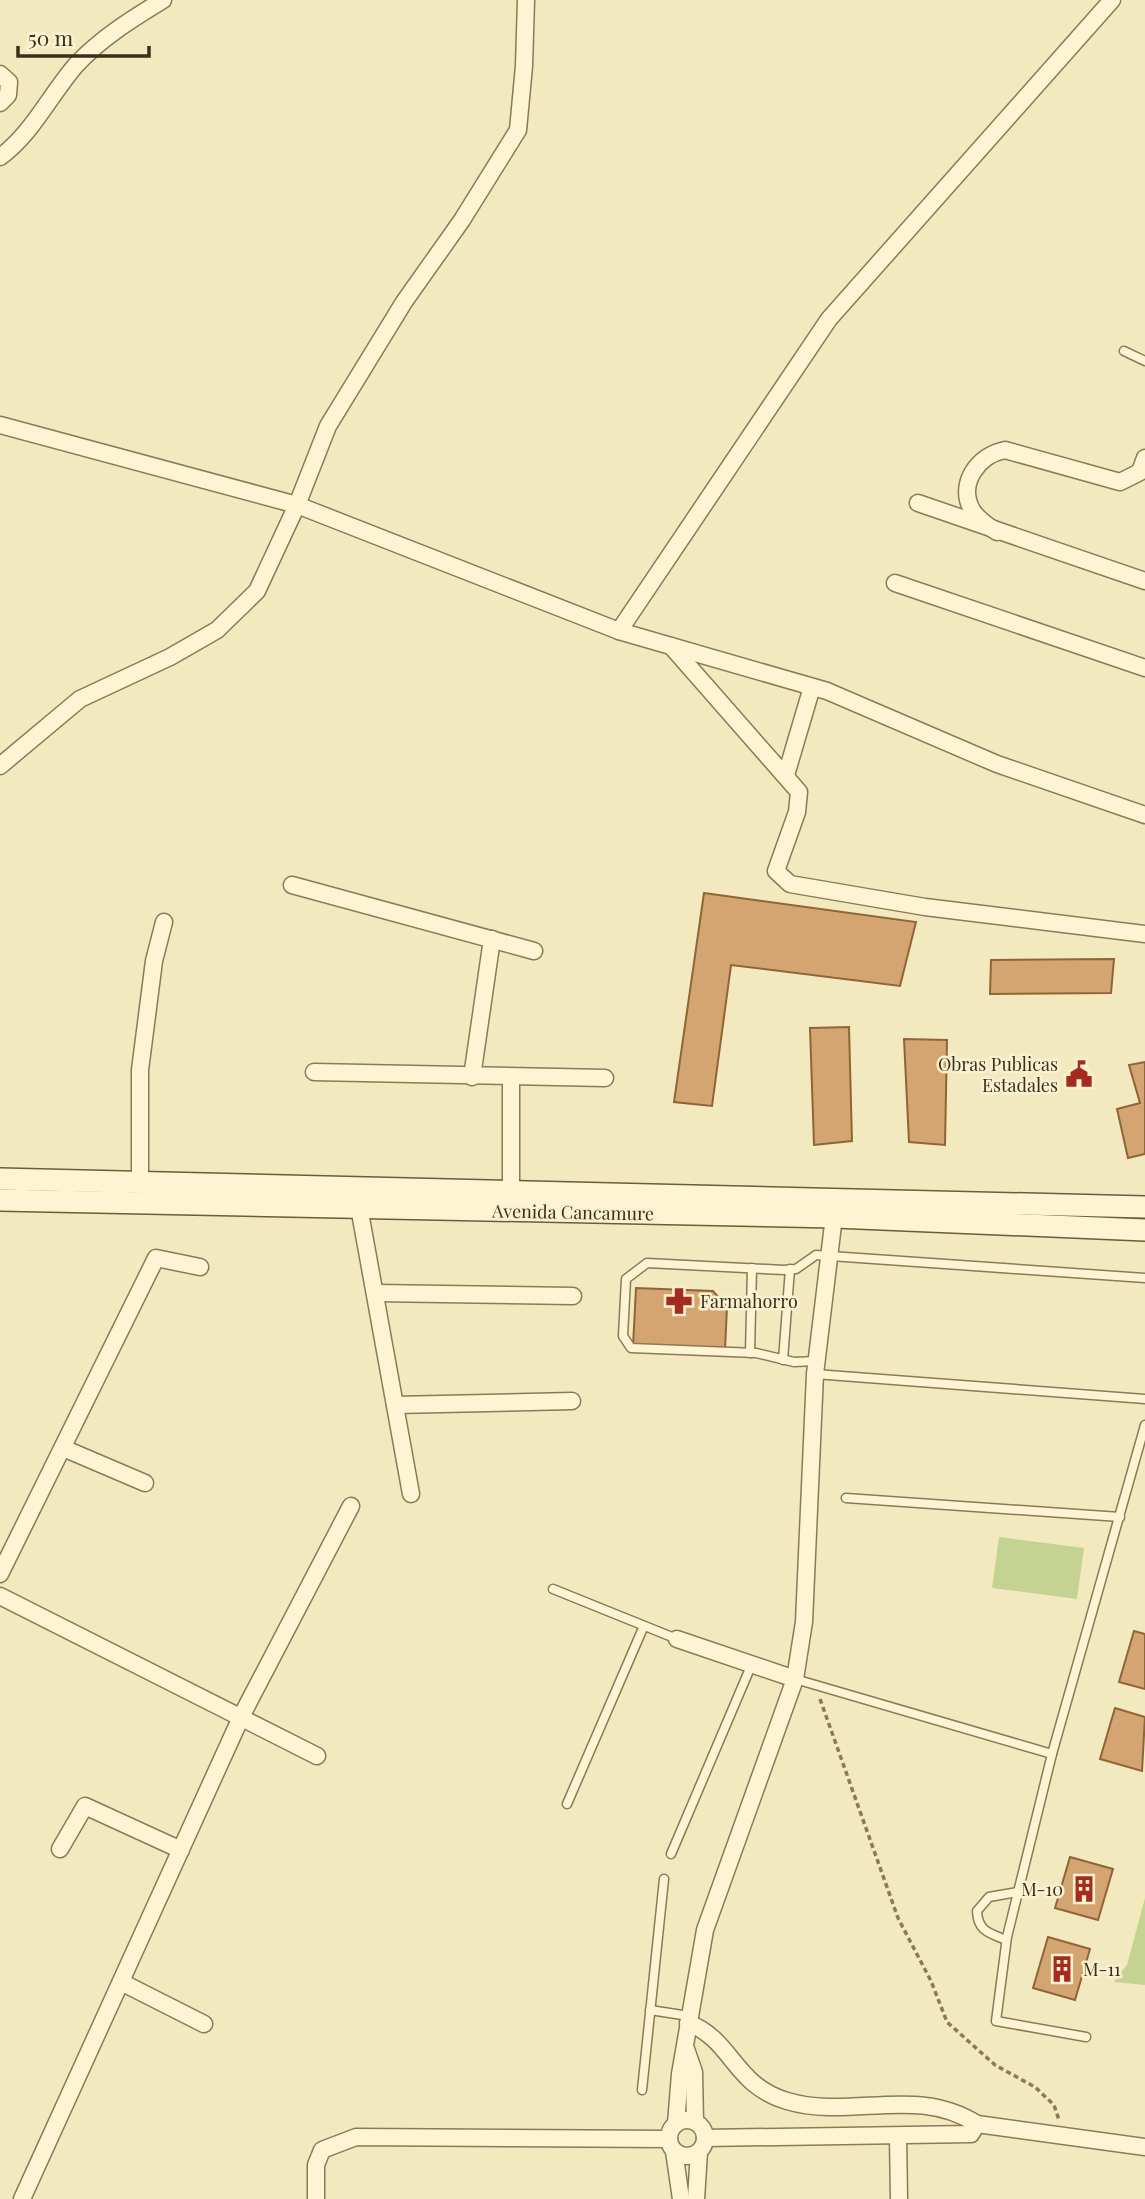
<svg xmlns="http://www.w3.org/2000/svg" width="1145" height="2199" viewBox="0 0 1145 2199" font-family="'Playfair Display',serif">
	<style>
		.green { fill: #c4d292 }
		.building { fill: #d5a571; stroke: #8f6438; stroke-width: 2 }
		.lines { fill: none; stroke-linecap: round; stroke-linejoin: round }
		.lane-casing { stroke: #8d7955; stroke-width: 11 }
		.street-casing { stroke: #8d7955; stroke-width: 19 }
		.secondary-casing { stroke: #6f5a39; stroke-width: 24 }
		.path { stroke: #8d7955; stroke-width: 3.5; stroke-dasharray: 5 3.5; stroke-linecap: butt }
		.lane { stroke: #fcf4d3; stroke-width: 8 }
		.street { stroke: #fcf4d3; stroke-width: 16 }
		.secondary { stroke: #fcf4d3; stroke-width: 21 }
		.labels { text-anchor: middle; dominant-baseline: central; stroke-width: 5; stroke-linejoin: round; paint-order: stroke }
		.poi-label { font-size: 18px; fill: #3b2e1b; stroke: #f9f1d0; text-anchor: end }
		.street-label { font-size: 18px; fill: #3b2e1b; stroke: #f9f1d0 }
	</style>
	<rect width="100%" height="100%" fill="#f3e9bf"/>
	<g class="green">
		<polygon points="999,1537 1084,1548 1077,1599 992,1588"/>
		<polygon points="1145,1898 1145,1985 1114,1982 1127,1965"/>
	</g>
	<g class="building">
		<polygon points="704,893 916,922 900,986 731,965 712,1106 674,1102"/>
		<polygon points="1114,959 1111,993 990,994 991,960"/>
		<polygon points="849,1027 852,1141 814,1145 810,1028"/>
		<polygon points="904,1039 947,1040 945,1145 909,1142"/>
		<polygon points="1145,1062 1145,1154 1128,1158 1117,1109 1140,1103 1129,1065"/>
		<polygon points="636,1288 713,1291 727,1307 725,1350 633,1346"/>
		<polygon points="1134,1631 1145,1634 1145,1689 1119,1682"/>
		<polygon points="1115,1708 1145,1717 1142,1771 1100,1759"/>
		<polygon points="1070,1857 1113,1869 1098,1920 1055,1908"/>
		<polygon points="1048,1937 1090,1949 1075,2000 1033,1988"/>
	</g>
	<g class="lines">
		<defs>
			<g id="lane">
				<polyline points="1124,351 1145,361"/>
				<polyline points="750,1353 752,1268"/>
				<polyline points="783,1360 790,1269"/>
				<polyline points="816,1361 794,1362 756,1353 631,1348 623,1336 626,1279 647,1263 784,1270 796,1269 816,1255 1145,1278"/>
				<polyline points="815,1374 1145,1399"/>
				<polyline points="846,1498 1120,1517"/>
				<polyline points="553,1589 677,1639"/>
				<polyline points="795,1679 1052,1754"/>
				<polyline points="567,1804 643,1628"/>
				<polyline points="671,1854 751,1666"/>
				<path d="M1006 1940C990 1933 978 1932 977 1911L989 1897 1018 1892"/>
				<polyline points="650,2010 689,2016"/>
				<polyline points="1086,2037 996,2021 1007,1937 1052,1754 1145,1425"/>
				<polyline points="642,2090 664,1879"/>
			</g>
			<g id="street">
				<polyline points="0,74 9,82 8,95 0,103"/>
				<path d="M0 157C32 134 50 95 76 65 101 38 132 19 163 0"/>
				<polyline points="0,425 297,505 619,631 827,691 997,764 1145,815"/>
				<polyline points="918,503 1145,581"/>
				<path d="M997 532C987 525 978 520 972 510 957 483 979 455 1005 450L1120 482 1140 472 1145 458"/>
				<polyline points="895,583 1145,668"/>
				<polyline points="619,631 829,319 1112,0"/>
				<polyline points="671,646 799,792 797,812 776,871 790,884 925,907 1145,934"/>
				<polyline points="0,766 80,699 170,657 217,630 257,591 297,505 328,426 404,302 462,220 518,130 524,66 526,0"/>
				<polyline points="786,775 812,687"/>
				<polyline points="292,885 534,951"/>
				<polyline points="314,1072 605,1078"/>
				<polyline points="472,1077 492,939"/>
				<polyline points="511,1078 511,1191"/>
				<polyline points="140,1183 140,1070 154,961 164,922"/>
				<polyline points="359,1207 411,1494"/>
				<polyline points="375,1293 573,1296"/>
				<polyline points="395,1405 572,1401"/>
				<polyline points="63,1448 145,1483"/>
				<polyline points="0,1574 156,1258 200,1267"/>
				<polyline points="0,1596 317,1756"/>
				<polyline points="677,1639 795,1679"/>
				<polyline points="60,1849 85,1806 181,1850"/>
				<polyline points="121,1982 204,2024"/>
				<path d="M688 2023C733 2040 733 2085 787 2101 851 2120 916 2085 977 2124L1145 2147"/>
				<polyline points="686,2049 694,2072 695,2122"/>
				<circle cx="687" cy="2138" r="18"/>
				<polyline points="676,2124 680,2074 705,1930 795,1679 804,1622 815,1374 835,1208"/>
				<polyline points="898,2136 899,2199"/>
				<polyline points="705,2138 971,2134 977,2124"/>
				<polyline points="674,2151 681,2199"/>
				<polyline points="22,2199 242,1715 351,1506"/>
				<polyline points="316,2199 316,2165 322,2150 356,2137 669,2139"/>
				<polyline points="696,2199 699,2152"/>
			</g>
			<g id="secondary">
				<polyline points="0,1179 1145,1207"/>
				<polyline points="0,1200 835,1217 1145,1230"/>
			</g>
		</defs>
		<use href="#lane" class="lane-casing"/>
		<use href="#street" class="street-casing"/>
		<use href="#secondary" class="secondary-casing"/>
		<polyline class="path" points="820,1699 898,1918 931,1981 947,2022 995,2065 1035,2087 1054,2105 1059,2120"/>
		<use href="#lane" class="lane"/>
		<use href="#street" class="street"/>
		<use href="#secondary" class="secondary"/>
	</g>
	<defs>
		<symbol id="civic-bare" viewBox="-9 -9 18 18"><path d="M-.6-6.5H3V-4.5H.6V-3L4-1V1h2V6H-6V1h2V-1L-.6-3ZM-1.2 2.5V6h2.4V2.5Z" fill="#a32c1f" stroke="#f9f1d0" stroke-width="2.5" paint-order="stroke"/></symbol>
		<symbol id="pharmacy-bare" viewBox="-9 -9 18 18"><path d="M-2-6h4v4h4v4h-4v4h-4v-4h-4v-4h4Z" fill="#a32c1f" stroke="#f9f1d0" stroke-width="2.5" paint-order="stroke"/></symbol>
		<symbol id="building-bare" viewBox="-9 -9 18 18"><path d="M-4-6H4V6H1V3H-1V6H-4ZM-2.5-4.3h1.7v1.8h-1.7ZM.8-4.3h1.7v1.8H.8ZM-2.5-1h1.7V.8h-1.7ZM.8-1h1.7V.8H.8Z" fill="#a32c1f" stroke="#f9f1d0" stroke-width="2.5" paint-order="stroke"/></symbol>
	</defs>
	<g fill-rule="evenodd">
		<use href="#civic-bare" x="1060" y="1055" width="38" height="38"/>
		<use href="#pharmacy-bare" x="660" y="1282" width="38" height="38"/>
		<use href="#building-bare" x="1065" y="1870" width="38" height="38"/>
		<use href="#building-bare" x="1043" y="1950" width="38" height="38"/>
	</g>
	<g class="labels">
		<g class="poi-label">
			<text x="1058" y="1064">Obras Publicas<tspan x="1058" dy="21">Estadales</tspan></text>
			<text x="700" y="1301" text-anchor="start">Farmahorro</text>
			<text x="1063" y="1889">M-10</text>
			<text x="1083" y="1969" text-anchor="start">M-11</text>
		</g>
		<g class="street-label">
			<text transform="translate(573 1212) rotate(1)">Avenida Cancamure</text>
		</g>
	</g>
	<path d="M18 46v10h131v-10" fill="none" stroke="#3b2e1b" stroke-width="3.5"/>
	<text x="28" y="46" font-size="21" fill="#3b2e1b" stroke="#f9f1d0" stroke-width="5" paint-order="stroke">50 m</text>
</svg>
